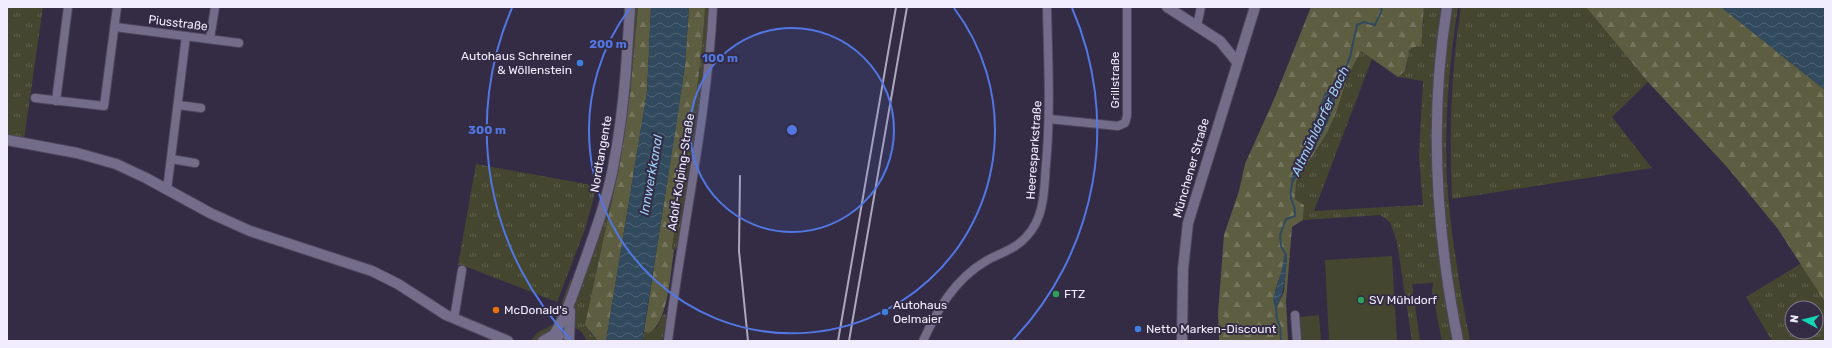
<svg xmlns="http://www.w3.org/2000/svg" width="1832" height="348" viewBox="0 0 1832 348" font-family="Rubik,sans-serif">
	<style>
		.grass { fill: url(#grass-tufts); fill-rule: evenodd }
		.forest { fill: url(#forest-firs); fill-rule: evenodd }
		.pitch { fill: #454630 }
		.water { fill: url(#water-waves) }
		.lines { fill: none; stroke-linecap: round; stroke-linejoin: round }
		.stream { stroke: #324a5d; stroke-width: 2 }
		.street-casing { stroke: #4e475d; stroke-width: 10 }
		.secondary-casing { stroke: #4e475d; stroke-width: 12 }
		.street { stroke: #746d89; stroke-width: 8 }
		.secondary { stroke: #746d89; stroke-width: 10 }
		.rail { stroke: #aca7bb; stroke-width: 2 }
		.ring { fill: none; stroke: #5276e2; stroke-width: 2 }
		.shop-dot { fill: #3f7fe0; stroke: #332c44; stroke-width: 1.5 }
		.leisure-dot { fill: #2e9e5b; stroke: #332c44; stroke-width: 1.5 }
		.food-dot { fill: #e8710a; stroke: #332c44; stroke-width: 1.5 }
		.labels { text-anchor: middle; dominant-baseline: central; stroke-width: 4; stroke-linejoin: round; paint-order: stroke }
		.street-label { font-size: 12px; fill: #f1edfe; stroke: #332c44 }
		.poi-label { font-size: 12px; fill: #f1edfe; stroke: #332c44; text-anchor: start }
		.water-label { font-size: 13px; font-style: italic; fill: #a0d0f7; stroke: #332c44 }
		.centre { fill: #5276e2; stroke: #332c44; stroke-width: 2 }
		.ring-label { font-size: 12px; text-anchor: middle; font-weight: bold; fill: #5276e2; stroke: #332c44; stroke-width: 4; stroke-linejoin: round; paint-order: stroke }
	</style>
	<defs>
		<pattern id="grass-tufts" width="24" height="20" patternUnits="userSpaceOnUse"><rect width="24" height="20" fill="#454630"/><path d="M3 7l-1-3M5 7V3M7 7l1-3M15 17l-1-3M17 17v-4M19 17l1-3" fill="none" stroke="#60614f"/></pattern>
		<pattern id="forest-firs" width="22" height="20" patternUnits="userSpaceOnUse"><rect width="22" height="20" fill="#5d5e41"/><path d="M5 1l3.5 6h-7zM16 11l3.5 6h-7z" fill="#75755e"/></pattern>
		<pattern id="water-waves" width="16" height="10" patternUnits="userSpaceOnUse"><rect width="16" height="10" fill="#324a5d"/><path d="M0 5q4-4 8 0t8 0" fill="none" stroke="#506475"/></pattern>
	</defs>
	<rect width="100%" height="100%" fill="#332c44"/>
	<g class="grass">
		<polygon points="7,7 43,7 24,139 7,136"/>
		<polygon points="635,7 638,7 630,94 620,163 611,203 590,333 598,341 587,341 581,331 571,326 575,306 626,109 633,52"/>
		<path d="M705 7H710L704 76 677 247 674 251 672 248C683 167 701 88 705 7Z"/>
		<path d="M1424 7H1441C1426 118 1429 231 1453 341H1442L1432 291 1433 283 1412 284 1420 341H1412L1397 242 1390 222 1380 215 1303 220 1304 205 1295 199 1296 182 1327 133 1337 110 1348 75 1361 50 1372 59 1314 211 1423 205 1419 155 1423 81 1398 77C1400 75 1404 73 1405 71 1410 61 1403 50 1417 46L1423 28Z"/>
		<path d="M1451 7H1458C1449 64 1444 124 1447 182 1451 236 1460 289 1470 341H1462C1450 271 1439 200 1441 129 1442 88 1446 47 1451 7Z"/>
		<path d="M1461 7H1586L1648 82 1612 117 1652 168 1452 199C1449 135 1451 70 1461 7Z"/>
		<polygon points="476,164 597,186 585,229 557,302 470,268 458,265"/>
		<path d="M1802 263 1825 302V341H1772L1746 297ZM1792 308H1816V332H1792Z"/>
		<polygon points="571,278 571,282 574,279 559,323 555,321"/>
		<polygon points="664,313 667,318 662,341 642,341 644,332 649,333 657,327"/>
		<polygon points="552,325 558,326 541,339 531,341 537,333"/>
	</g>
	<g class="forest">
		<polygon points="638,7 651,7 647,92 606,341 598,341 585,325 620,163 630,94"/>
		<path d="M689 7H705C701 88 683 167 672 248L674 251C670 272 669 322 649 333L644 332 685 65Z"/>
		<path d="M1311 7H1424L1421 45 1412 48 1409 51 1405 71 1398 77 1361 51 1348 75 1337 110 1327 133 1296 182 1295 199 1304 205 1303 220 1292 227 1286 301 1288 341H1219L1218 314 1224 235 1239 191 1245 164 1275 97ZM1325 93 1320 135 1314 151 1302 167 1291 186 1292 176 1316 118ZM1287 255 1284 292 1275 310V291Z"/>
		<polygon points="1586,7 1721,7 1825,90 1825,302 1778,229 1727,167 1648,82"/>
	</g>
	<g class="pitch">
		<polygon points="1392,256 1397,341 1329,341 1325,260"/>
		<polygon points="1319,315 1321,341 1301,341 1300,317"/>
	</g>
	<g class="water">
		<polygon points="651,7 689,7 685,65 677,121 642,341 606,341 647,92"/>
		<polygon points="1721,7 1825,7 1825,90"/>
		<path d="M1330 91 1336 92C1334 124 1306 160 1291 187L1292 176 1316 118 1325 93Z"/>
		<path d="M1286 253 1287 255C1286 275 1285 292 1275 310L1273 299 1282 270 1284 256Z"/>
	</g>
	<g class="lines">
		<g class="stream">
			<polyline points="1335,94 1350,57 1357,25 1364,22 1375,25 1382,10 1380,7"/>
			<path d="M1286 255 1281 246 1280 235 1286 219 1295 216C1297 204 1287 201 1292 185"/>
			<polyline points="1276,307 1277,320 1280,326 1281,341"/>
		</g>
		<defs>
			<g id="street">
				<polyline points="1197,26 1201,7"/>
				<polyline points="115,27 239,43"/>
				<polyline points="210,39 215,7"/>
				<polyline points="35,98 104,106 117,7"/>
				<polyline points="56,101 68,7"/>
				<polyline points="178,105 201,108"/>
				<polyline points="1049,119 1118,126 1125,123 1127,116 1127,7"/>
				<polyline points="171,159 195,163"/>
				<polyline points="167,190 186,36"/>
				<polyline points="1295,315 1297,341"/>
				<polyline points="454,319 462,270"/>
				<path d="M668 341C682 230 707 119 713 7"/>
				<path d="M923 341C937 310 955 279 986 261 1000 253 1016 249 1027 236 1045 217 1044 189 1046 164 1051 110 1048 61 1047 7"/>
			</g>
			<g id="secondary">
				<polyline points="1167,7 1220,41 1237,62"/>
				<path d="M1447 7C1429 118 1436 231 1458 341"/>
				<polyline points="7,140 77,153 116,164 146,178 210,213 250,231 372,271 398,284 446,315 508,341"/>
				<path d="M553 336C567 315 574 290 583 266 595 232 608 198 614 162 624 111 627 59 630 7"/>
				<polyline points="569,339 570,311"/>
				<polyline points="543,341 550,337 559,336"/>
				<polyline points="1182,341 1183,269 1188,223 1255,7"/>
			</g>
		</defs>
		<use href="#street" class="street-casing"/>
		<use href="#secondary" class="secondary-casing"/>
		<use href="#street" class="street"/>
		<use href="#secondary" class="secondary"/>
		<g class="rail">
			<polyline points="740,176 739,251 748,341"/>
			<polyline points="838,341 896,7"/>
			<polyline points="849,341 907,7"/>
		</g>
	</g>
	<circle cx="792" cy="130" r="102" fill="#5276e2" fill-opacity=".12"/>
	<g class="ring">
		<circle cx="792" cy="130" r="102"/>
		<path d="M954 8A203 203 0 1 1 630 8"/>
		<path d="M571 340A305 305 0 0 1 512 8M1072 8A305 305 0 0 1 1013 340"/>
	</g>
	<g class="shop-dot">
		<circle cx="580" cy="63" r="4"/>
		<circle cx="885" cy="312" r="4"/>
		<circle cx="1138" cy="329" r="4"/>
	</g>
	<g class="leisure-dot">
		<circle cx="1056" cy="294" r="4"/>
		<circle cx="1361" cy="300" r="4"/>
	</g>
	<circle class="food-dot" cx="496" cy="310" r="4"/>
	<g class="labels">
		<g class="street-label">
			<text transform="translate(178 23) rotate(7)">Piusstraße</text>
			<text transform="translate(1115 80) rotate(-90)">Grillstraße</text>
			<text transform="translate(1034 150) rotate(-86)">Heeresparkstraße</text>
			<text transform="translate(601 154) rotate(-80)">Nordtangente</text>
			<text transform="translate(1191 168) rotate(-74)">Münchener Straße</text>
			<text transform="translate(681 172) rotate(-81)">Adolf-Kolping-Straße</text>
		</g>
		<g class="poi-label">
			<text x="572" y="56" text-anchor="end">Autohaus Schreiner<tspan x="572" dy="14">&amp; Wöllenstein</tspan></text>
			<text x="1064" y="294">FTZ</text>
			<text x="1369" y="300">SV Mühldorf</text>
			<text x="893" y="305">Autohaus<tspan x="893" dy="14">Oelmaier</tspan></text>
			<text x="504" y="310">McDonald's</text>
			<text x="1146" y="329">Netto Marken-Discount</text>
		</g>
		<g class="water-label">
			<text transform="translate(1320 121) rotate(-65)">Altmühldorfer Bach</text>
			<text transform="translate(651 175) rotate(-80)">Innwerkkanal</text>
		</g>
	</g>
	<circle cx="792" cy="130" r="6" class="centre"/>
	<g class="ring-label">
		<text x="608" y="48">200 m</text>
		<text x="720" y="62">100 m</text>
		<text x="487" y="134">300 m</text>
	</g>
	<rect width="1832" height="348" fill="none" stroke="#f1edfe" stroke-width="16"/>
	<g transform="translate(1804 320) rotate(277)"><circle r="19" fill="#332c44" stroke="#7f798e"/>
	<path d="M0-3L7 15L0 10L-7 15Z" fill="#11d5b4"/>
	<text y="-6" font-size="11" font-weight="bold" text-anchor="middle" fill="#f1edfe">N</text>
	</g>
</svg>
